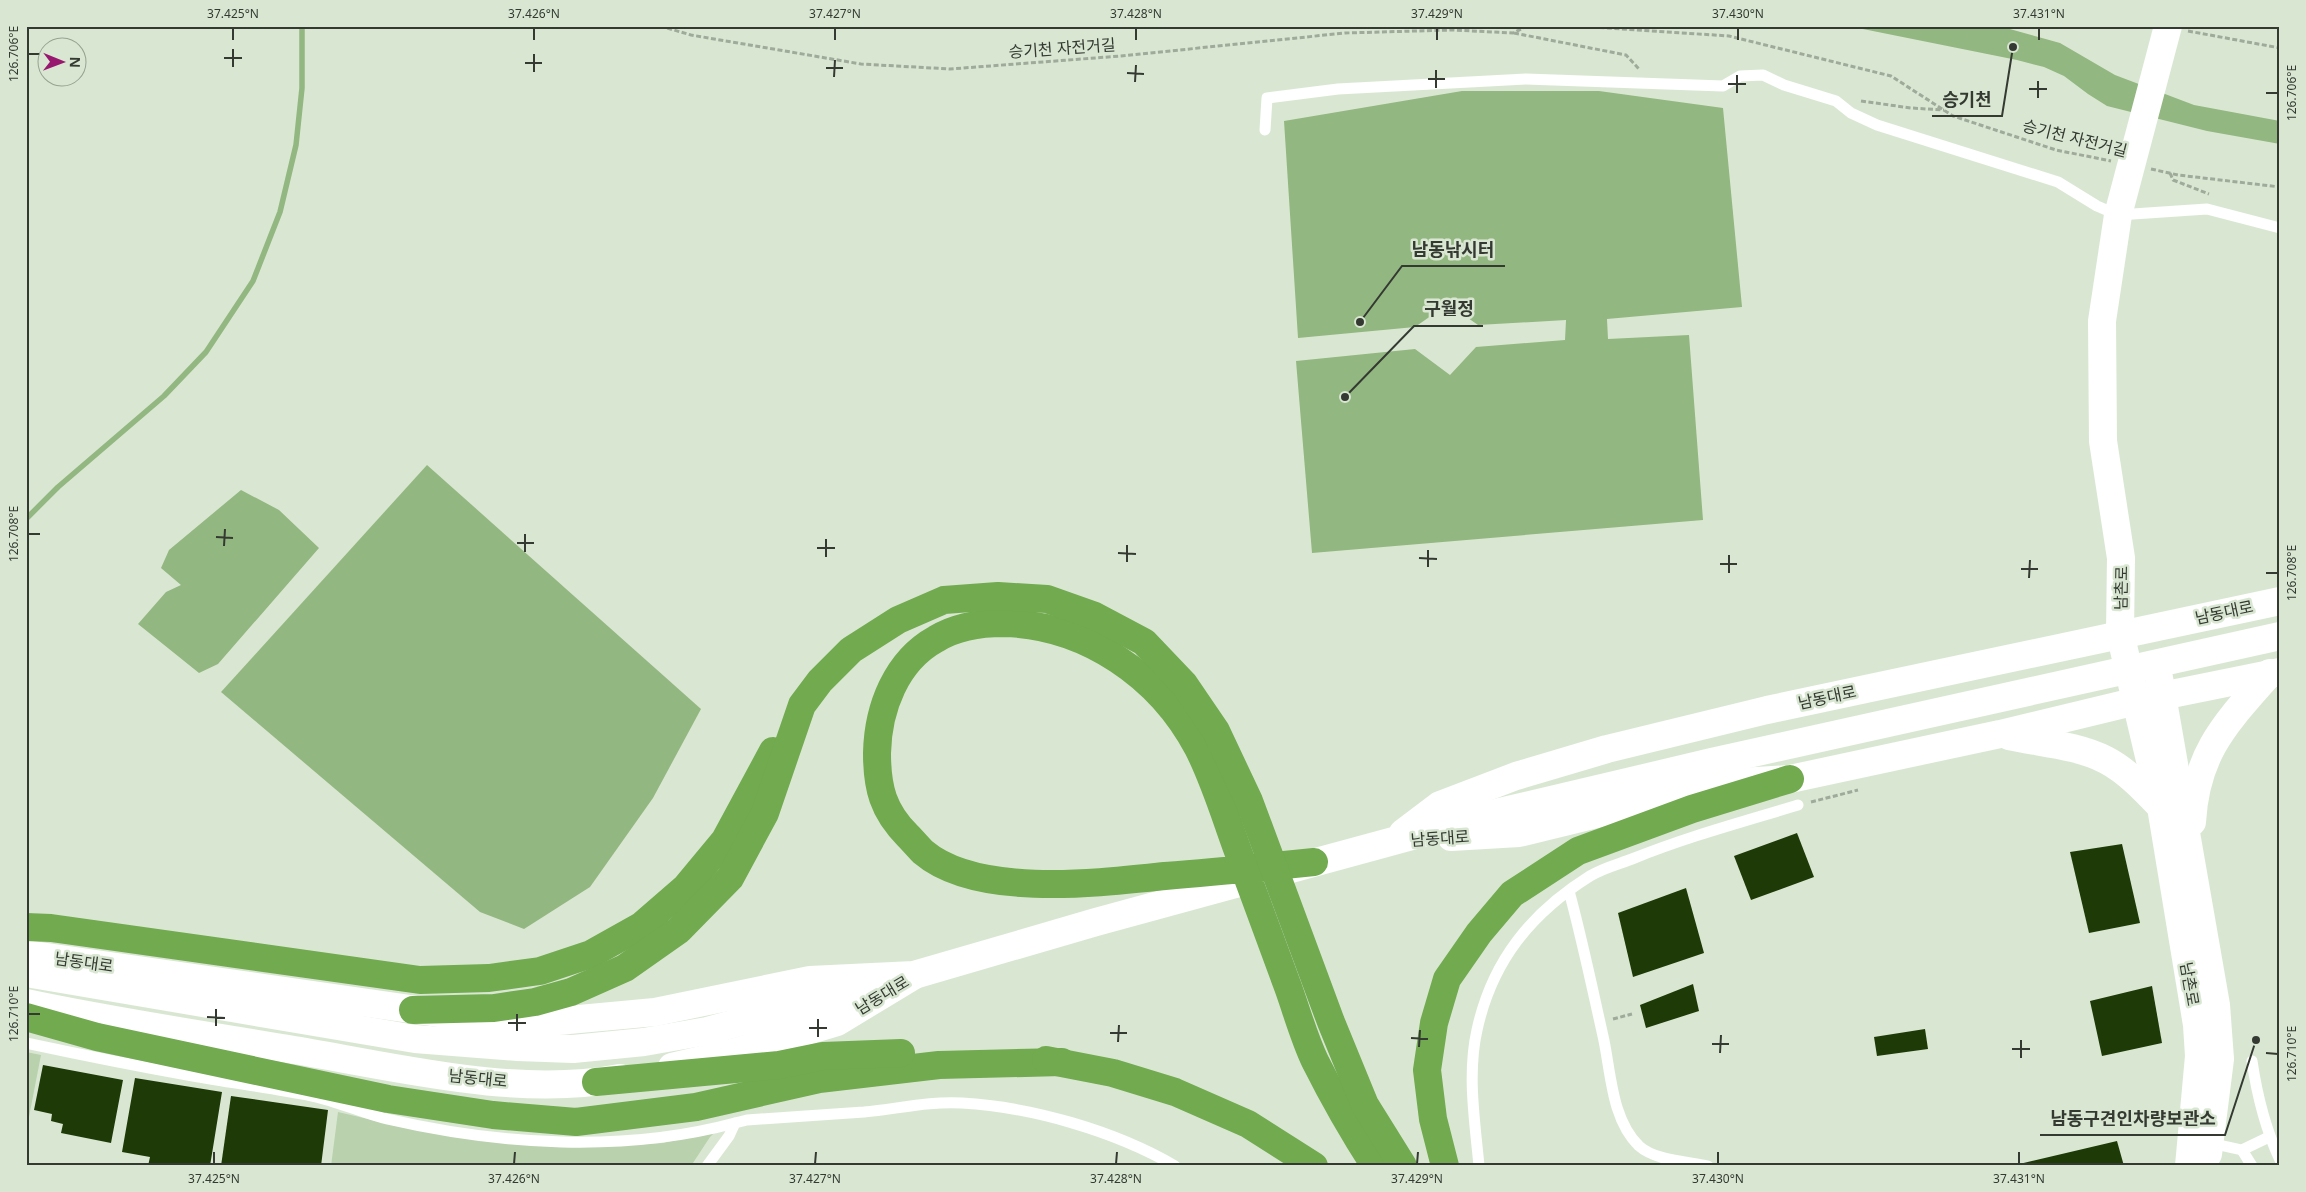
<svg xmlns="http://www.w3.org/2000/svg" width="2306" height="1192" viewBox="0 0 2306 1192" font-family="'Noto Sans','Noto Sans KR',sans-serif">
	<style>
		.green { fill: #b9d1ad }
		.water { fill: #93b781 }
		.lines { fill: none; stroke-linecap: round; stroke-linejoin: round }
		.stream { stroke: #93b781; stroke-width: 5.5 }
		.building { fill: #1d3a07 }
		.path { stroke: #9faa9a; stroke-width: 3; stroke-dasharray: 5 2.5; stroke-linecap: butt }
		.lane { stroke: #fff; stroke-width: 11 }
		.secondary { stroke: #fff; stroke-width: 28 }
		.highway { stroke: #71aa4f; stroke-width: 28 }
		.ticks { fill: none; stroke: #343a32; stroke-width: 2 }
		.labels { text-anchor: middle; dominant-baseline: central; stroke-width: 5; stroke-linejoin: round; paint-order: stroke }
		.street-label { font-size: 16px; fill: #343a32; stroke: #d9e7d2 }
		.leader { fill: none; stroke: #343a32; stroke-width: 2 }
		.callout-dot { fill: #343a32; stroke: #d9e7d2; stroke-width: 2 }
		.callout-label { font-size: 18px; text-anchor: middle; font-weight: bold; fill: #343a32; stroke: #d9e7d2; stroke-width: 5; stroke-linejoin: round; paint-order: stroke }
		.neatline { fill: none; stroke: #343a32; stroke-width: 2 }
		.ticks-label { font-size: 12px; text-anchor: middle; fill: #343a32 }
	</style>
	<rect width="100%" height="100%" fill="#d9e7d2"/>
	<g class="green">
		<polygon points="26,1052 41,1055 28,1122 26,1121"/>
		<polygon points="338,1112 385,1123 615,1146 663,1143 716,1131 710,1137 691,1166 331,1166"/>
	</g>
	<g class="water">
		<polygon points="1848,26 1999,26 2060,43 2115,75 2194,105 2280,121 2280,144 2207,131 2107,106 2088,94 2064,76 2044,67 2017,60"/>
		<polygon points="1599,91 1723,108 1742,307 1607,319 1608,339 1689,335 1703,520 1312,553 1296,361 1415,349 1450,375 1476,347 1565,340 1566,320 1478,325 1448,304 1415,327 1298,338 1284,121 1462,91"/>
		<polygon points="427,465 701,709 653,798 590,887 524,929 480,912 221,692"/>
		<polygon points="241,490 279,510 319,548 218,664 199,673 138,624 166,592 181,585 161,568 169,550"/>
	</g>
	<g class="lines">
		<polyline class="stream" points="26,519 58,487 164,396 206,352 253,281 280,212 296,145 302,88 302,26"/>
	</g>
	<g class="building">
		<polygon points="1797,833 1814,877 1751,900 1734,856"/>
		<polygon points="2122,844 2140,923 2089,933 2070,852"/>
		<polygon points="1686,888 1704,953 1633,977 1618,913"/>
		<polygon points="1693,984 1699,1011 1646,1028 1640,1005"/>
		<polygon points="2152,986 2162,1043 2102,1056 2090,1001"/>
		<polygon points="1925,1029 1928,1049 1877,1056 1874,1037"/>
		<polygon points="43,1065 123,1080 111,1143 61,1133 63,1124 51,1121 52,1114 34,1110"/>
		<polygon points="135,1078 222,1092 210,1166 148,1166 150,1157 122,1152"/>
		<polygon points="231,1096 328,1110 321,1166 221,1166"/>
		<polygon points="2117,1141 2124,1166 2016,1166 2015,1165"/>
	</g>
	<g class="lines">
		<g class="path">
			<polyline points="660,26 691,35 861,64 950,69 1121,56 1345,33 1452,30 1513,33 1527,26"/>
			<polyline points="1577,26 1729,36 1891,76 1953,116 2056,150 2111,161"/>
			<polyline points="2188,31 2280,48"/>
			<polyline points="1514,33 1626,55 1639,69"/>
			<polyline points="1861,101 1911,108 1944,110"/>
			<polyline points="2151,169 2178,175 2280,187"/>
			<polyline points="2170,173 2173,180 2209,194"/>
			<polyline points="1811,802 1858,790"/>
			<polyline points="1613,1019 1632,1014"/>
		</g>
		<g class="lane">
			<polyline points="1265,130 1267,98 1338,89 1526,79 1723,86 1740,76 1763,75 1784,85 1836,101 1851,113 1877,125 2058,182 2097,206 2118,215 2207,209 2280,228"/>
			<path d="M1569 891C1582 939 1592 987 1603 1036 1611 1071 1611 1119 1639 1146 1656 1161 1687 1161 1708 1166"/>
			<path d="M26 1043C82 1055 137 1066 193 1076 232 1083 272 1088 312 1096 337 1101 362 1113 387 1119 500 1145 623 1153 735 1123"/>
			<path d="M2252 1061C2257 1095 2265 1128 2280 1160"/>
			<polyline points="2210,1143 2242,1150 2269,1137"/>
			<polyline points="2242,1150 2252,1166"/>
			<path d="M707 1166 729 1136 735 1123 747 1120C786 1117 825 1115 864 1112 897 1109 929 1101 962 1103 1032 1107 1115 1131 1175 1166"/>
			<path d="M1479 1166C1475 1122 1467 1074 1477 1030 1492 961 1531 913 1590 876 1603 868 1619 864 1632 859 1686 837 1742 822 1798 805"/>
		</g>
		<g class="secondary">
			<polyline points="2168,26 2118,215 2102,321 2103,441 2121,558 2120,633 2161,807 2197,1025 2199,1056 2189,1166"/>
			<polyline points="2159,678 2216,1005 2220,1059 2208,1154"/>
			<path d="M2009 736C2040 743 2077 745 2106 760 2127 771 2145 790 2161 807"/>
			<path d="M2192 822C2196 752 2226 723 2270 673"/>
			<polyline points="1403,833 1440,805 1516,776 1607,749 1767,710 2280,601"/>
			<polyline points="1451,837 1519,833 1724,783 1790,779 2000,734 2137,701 2280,672"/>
			<polyline points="26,954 480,1019 547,1022 655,1012 810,980 914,975 1096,922 1500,812 1712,762 2280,636"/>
			<polyline points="26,973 415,1039 518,1047 573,1049 644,1042 707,1031 862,989"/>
			<path d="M26 1003C115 1022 205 1035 294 1050 397 1067 517 1098 620 1078"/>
			<polyline points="672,1067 736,1052 837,1022 913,976"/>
		</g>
		<g class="highway">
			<path d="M1314 862C1265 867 1215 872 1165 876 1099 883 977 898 923 852 918 847 913 841 908 836 883 811 877 788 877 753 878 708 896 661 936 639 957 626 980 623 1004 623 1086 625 1160 676 1198 748 1215 781 1226 819 1239 854 1255 898 1272 943 1288 987 1297 1012 1304 1038 1315 1061 1333 1097 1353 1132 1375 1166"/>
			<polyline points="26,927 51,928 420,980 489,978 540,971 591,954 641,926 686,887 725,840 773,751"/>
			<polyline points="413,1010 494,1008 535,1002 571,992 625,968 679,930 730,878 765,813 802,705 820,681 851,650 898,620 944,600 998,596 1047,599 1095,616 1144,642 1184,684 1216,731 1249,801 1331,1022 1365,1105 1403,1166"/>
			<polyline points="26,1017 97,1037 388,1099 493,1115 576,1122 696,1107 819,1079 939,1065 1062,1062"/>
			<polyline points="1046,1060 1113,1073 1175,1092 1248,1124 1314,1166"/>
			<polyline points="596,1082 779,1065 823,1056 901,1053"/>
			<polyline points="1445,1166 1433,1119 1427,1070 1434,1023 1447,979 1479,933 1512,894 1578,851 1692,809 1790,779"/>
		</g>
	</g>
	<path class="ticks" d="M233 40V28M534 40V28M835 40V28M1136 40V28M1437 40V28M1738 40V28M2039 40V28M28 54H40M224 58H242M525 63H542M233 67V49M826 68H843M534 72V54M1127 73 1144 74M834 77 835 60M1428 79H1445M1135 82 1136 65M1728 84H1746M1436 88V70M2029 89H2047M1737 93V75M2266 93H2278M2038 98V81M28 534H40M216 537 233 538M517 543H534M224 546 225 529M817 548H835M525 552V534M1118 553 1136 554M826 557V539M1419 558 1437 559M1127 562V545M1720 564H1737M1428 567V550M2021 569H2038M1729 573V555M2266 573H2278M2029 578 2030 560M28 1014H40M207 1017 225 1018M508 1023H526M216 1026V1009M809 1028H827M517 1031V1014M1110 1033H1127M818 1037V1019M1411 1038 1428 1039M1118 1042 1119 1025M1712 1044H1729M1419 1047 1420 1030M2012 1049H2030M1720 1053 1721 1035M2266 1053 2278 1054M2021 1058V1040M214 1164V1152M514 1164 515 1152M815 1164 816 1152M1116 1164 1117 1152M1417 1164 1418 1152M1718 1164V1152M2019 1164V1152"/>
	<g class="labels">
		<g class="street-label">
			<text transform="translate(1062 48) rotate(-4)">승기천 자전거길</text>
			<text transform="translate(2075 138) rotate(14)">승기천 자전거길</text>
			<text transform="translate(2121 588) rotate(-89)">남촌로</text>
			<text transform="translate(2224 612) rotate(-12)">남동대로</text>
			<text transform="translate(1827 697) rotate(-12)">남동대로</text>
			<text transform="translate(1440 838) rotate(-4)">남동대로</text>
			<text transform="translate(84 962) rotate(8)">남동대로</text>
			<text transform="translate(2190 984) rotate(80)">남촌로</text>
			<text transform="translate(882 995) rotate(-31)">남동대로</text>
			<text transform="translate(478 1078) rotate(6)">남동대로</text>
		</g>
	</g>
	<path class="leader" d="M2013 47L2002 116H1932M1360 322L1402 266H1505M1345 397L1414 326H1483M2256 1040L2225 1135H2040"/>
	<g class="callout-dot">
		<circle cx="2013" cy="47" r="5"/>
		<circle cx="1360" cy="322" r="5"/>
		<circle cx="1345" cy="397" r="5"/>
		<circle cx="2256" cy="1040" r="5"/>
	</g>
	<g class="callout-label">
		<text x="1967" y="106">승기천</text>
		<text x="1453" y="256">남동낚시터</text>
		<text x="1449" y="315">구월정</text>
		<text x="2133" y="1125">남동구견인차량보관소</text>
	</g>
	<rect width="2306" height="1192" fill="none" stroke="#d9e7d2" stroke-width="55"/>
	<g transform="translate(62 62) rotate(91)"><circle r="24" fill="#d9e7d2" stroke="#97a292"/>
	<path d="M0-4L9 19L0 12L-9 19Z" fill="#98186f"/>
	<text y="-8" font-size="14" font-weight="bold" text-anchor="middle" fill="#343a32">N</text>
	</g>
	<rect x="28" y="28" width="2250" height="1136" class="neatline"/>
	<g class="ticks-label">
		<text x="233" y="18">37.425°N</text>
		<text x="534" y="18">37.426°N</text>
		<text x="835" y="18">37.427°N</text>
		<text x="1136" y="18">37.428°N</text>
		<text x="1437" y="18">37.429°N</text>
		<text x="1738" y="18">37.430°N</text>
		<text x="2039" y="18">37.431°N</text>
		<text transform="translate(14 54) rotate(-90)" y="4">126.706°E</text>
		<text transform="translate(2292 93) rotate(-90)" y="4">126.706°E</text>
		<text transform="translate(14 534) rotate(-90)" y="4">126.708°E</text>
		<text transform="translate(2292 573) rotate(-90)" y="4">126.708°E</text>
		<text transform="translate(14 1014) rotate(-90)" y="4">126.710°E</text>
		<text transform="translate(2292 1054) rotate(-90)" y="4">126.710°E</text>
		<text x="214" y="1183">37.425°N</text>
		<text x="514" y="1183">37.426°N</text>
		<text x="815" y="1183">37.427°N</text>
		<text x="1116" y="1183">37.428°N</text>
		<text x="1417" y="1183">37.429°N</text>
		<text x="1718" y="1183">37.430°N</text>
		<text x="2019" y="1183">37.431°N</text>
	</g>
</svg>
